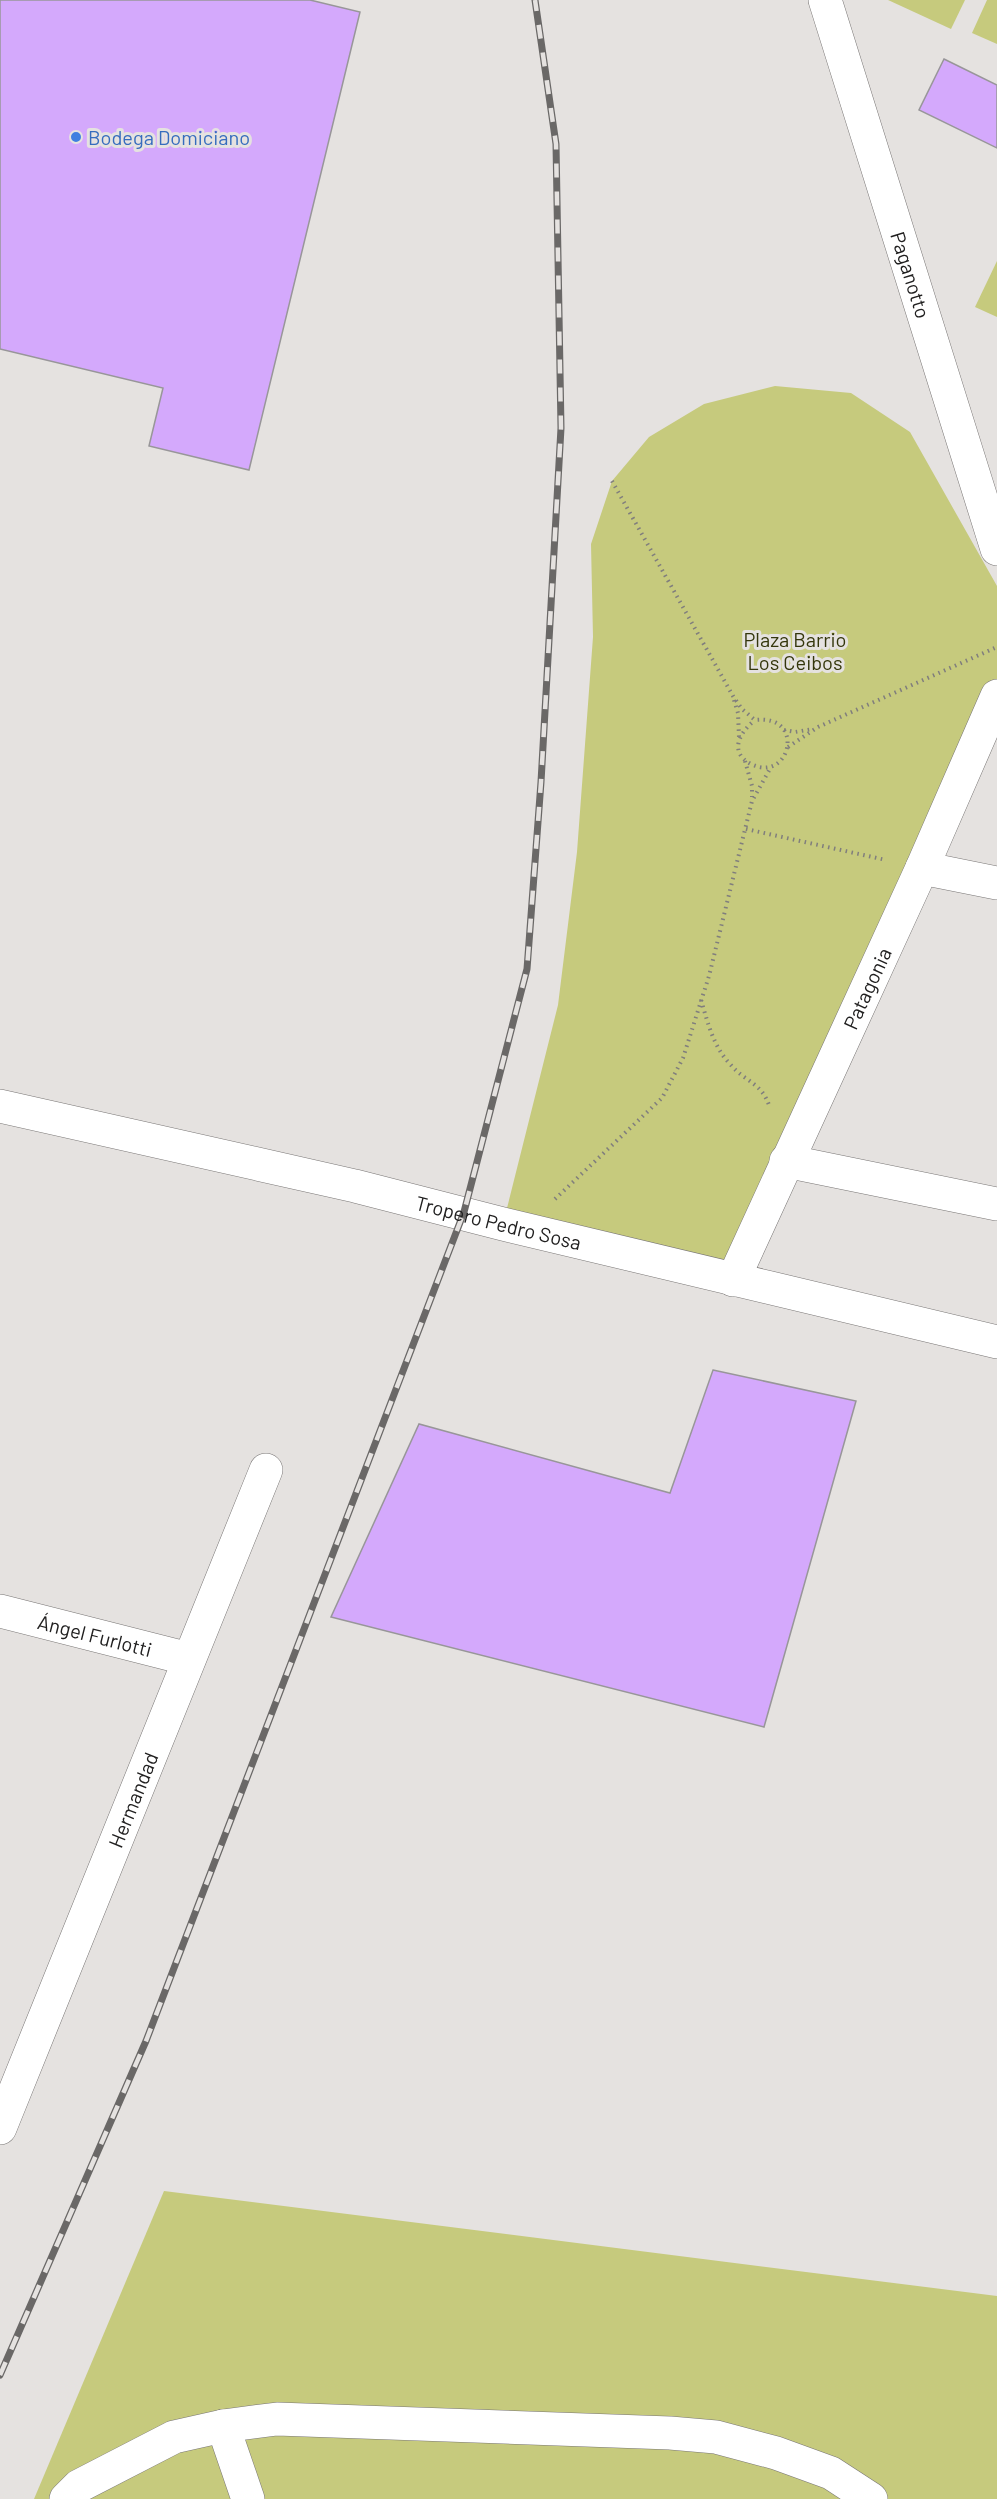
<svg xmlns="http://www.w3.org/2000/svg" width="997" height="2499" viewBox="0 0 997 2499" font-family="Barlow,sans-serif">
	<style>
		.green { fill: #c6ca7d }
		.building { fill: #d4a9fc; stroke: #989699; stroke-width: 1.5 }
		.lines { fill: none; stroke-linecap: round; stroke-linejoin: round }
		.minor-casing { stroke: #797675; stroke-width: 34 }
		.secondary-casing { stroke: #797675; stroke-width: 34 }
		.path { stroke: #807e7d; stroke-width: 4; stroke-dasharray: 1.5 4.5; stroke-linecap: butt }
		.minor { stroke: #fff; stroke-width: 33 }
		.secondary { stroke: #fff; stroke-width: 33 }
		.rail-casing { stroke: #6a6867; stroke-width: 7 }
		.rail { stroke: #e5e2e0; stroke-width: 4.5; stroke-dasharray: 14; stroke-linecap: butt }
		.shop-dot { fill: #3f7fe0; stroke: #e5e2e0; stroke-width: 2 }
		.labels { text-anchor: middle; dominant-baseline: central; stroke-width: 6; stroke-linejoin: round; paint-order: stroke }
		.shop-label { font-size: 20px; fill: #366cbe; stroke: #e5e2e0; text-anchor: start }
		.street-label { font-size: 20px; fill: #212020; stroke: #e5e2e0 }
		.park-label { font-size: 20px; fill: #34360b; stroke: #e5e2e0 }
	</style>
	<rect width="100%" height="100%" fill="#e5e2e0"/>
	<g class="green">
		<polygon points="888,0 965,0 951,29"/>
		<polygon points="987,0 997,0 997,44 972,33"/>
		<polygon points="997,261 997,317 975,307"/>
		<polygon points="775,386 851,393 910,432 997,586 997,694 733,1280 503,1224 558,1005 577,852 593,637 591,544 612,481 649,437 704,404"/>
		<polygon points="164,2191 997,2296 997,2499 34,2499"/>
	</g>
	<g class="building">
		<polygon points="0,0 310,0 360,12 249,470 149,446 163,388 0,349"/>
		<polygon points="944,59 997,85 997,148 919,110"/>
		<polygon points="713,1370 856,1401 764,1727 331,1617 419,1424 670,1493"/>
	</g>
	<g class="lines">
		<defs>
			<g id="minor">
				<path id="s1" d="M825 0 997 549"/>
				<polyline points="922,868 997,883"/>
				<polyline points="786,1161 997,1204"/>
				<path id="s2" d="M733 1280 922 868 997 696"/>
				<path id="s3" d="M0 1611 189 1659"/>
				<path id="s4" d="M0 2128 266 1470"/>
				<polyline points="223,2426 248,2499"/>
				<polyline points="66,2499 79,2486 174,2437 223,2426 277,2419 670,2433 716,2437 776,2453 831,2473 871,2499"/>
			</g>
			<g id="secondary">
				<path id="s5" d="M0 1106 355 1186 503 1224 997 1342"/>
			</g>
		</defs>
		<use href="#minor" class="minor-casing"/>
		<use href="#secondary" class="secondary-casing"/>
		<g class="path">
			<path d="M612 481 733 696 742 709 755 720C807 714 790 784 751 764 728 752 740 732 755 720"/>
			<polyline points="734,700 738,713 739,737"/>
			<polyline points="784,730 795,732 813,729"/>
			<polyline points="788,747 818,727 997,647"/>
			<polyline points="745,761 752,786 752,797"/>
			<polyline points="746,829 886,860"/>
			<path d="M701 1000C708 1023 713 1046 730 1064 746 1083 762 1082 770 1108"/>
			<polyline points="555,1199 662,1098 683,1058 709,976 752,801 771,767"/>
		</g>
		<use href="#minor" class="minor"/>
		<use href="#secondary" class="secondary"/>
		<defs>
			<polyline id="rail" points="0,2375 146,2041 464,1212 527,969 541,782 561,428 556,144 535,0"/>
		</defs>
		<use href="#rail" class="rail-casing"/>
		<use href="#rail" class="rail"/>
	</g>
	<circle class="shop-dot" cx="76" cy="137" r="6"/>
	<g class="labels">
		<g class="shop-label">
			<text x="88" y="137">Bodega Domiciano</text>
		</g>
		<g class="street-label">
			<text stroke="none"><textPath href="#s1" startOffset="288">Paganotto</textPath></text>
			<text stroke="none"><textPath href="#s2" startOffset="321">Patagonia</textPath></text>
			<text stroke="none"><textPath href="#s5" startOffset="512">Tropero Pedro Sosa</textPath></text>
			<text stroke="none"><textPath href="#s3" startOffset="98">Ángel Furlotti</textPath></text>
			<text stroke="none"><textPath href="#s4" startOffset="354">Hermandad</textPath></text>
		</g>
		<g class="park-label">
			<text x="795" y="639">Plaza Barrio<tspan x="795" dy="23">Los Ceibos</tspan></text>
		</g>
	</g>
</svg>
